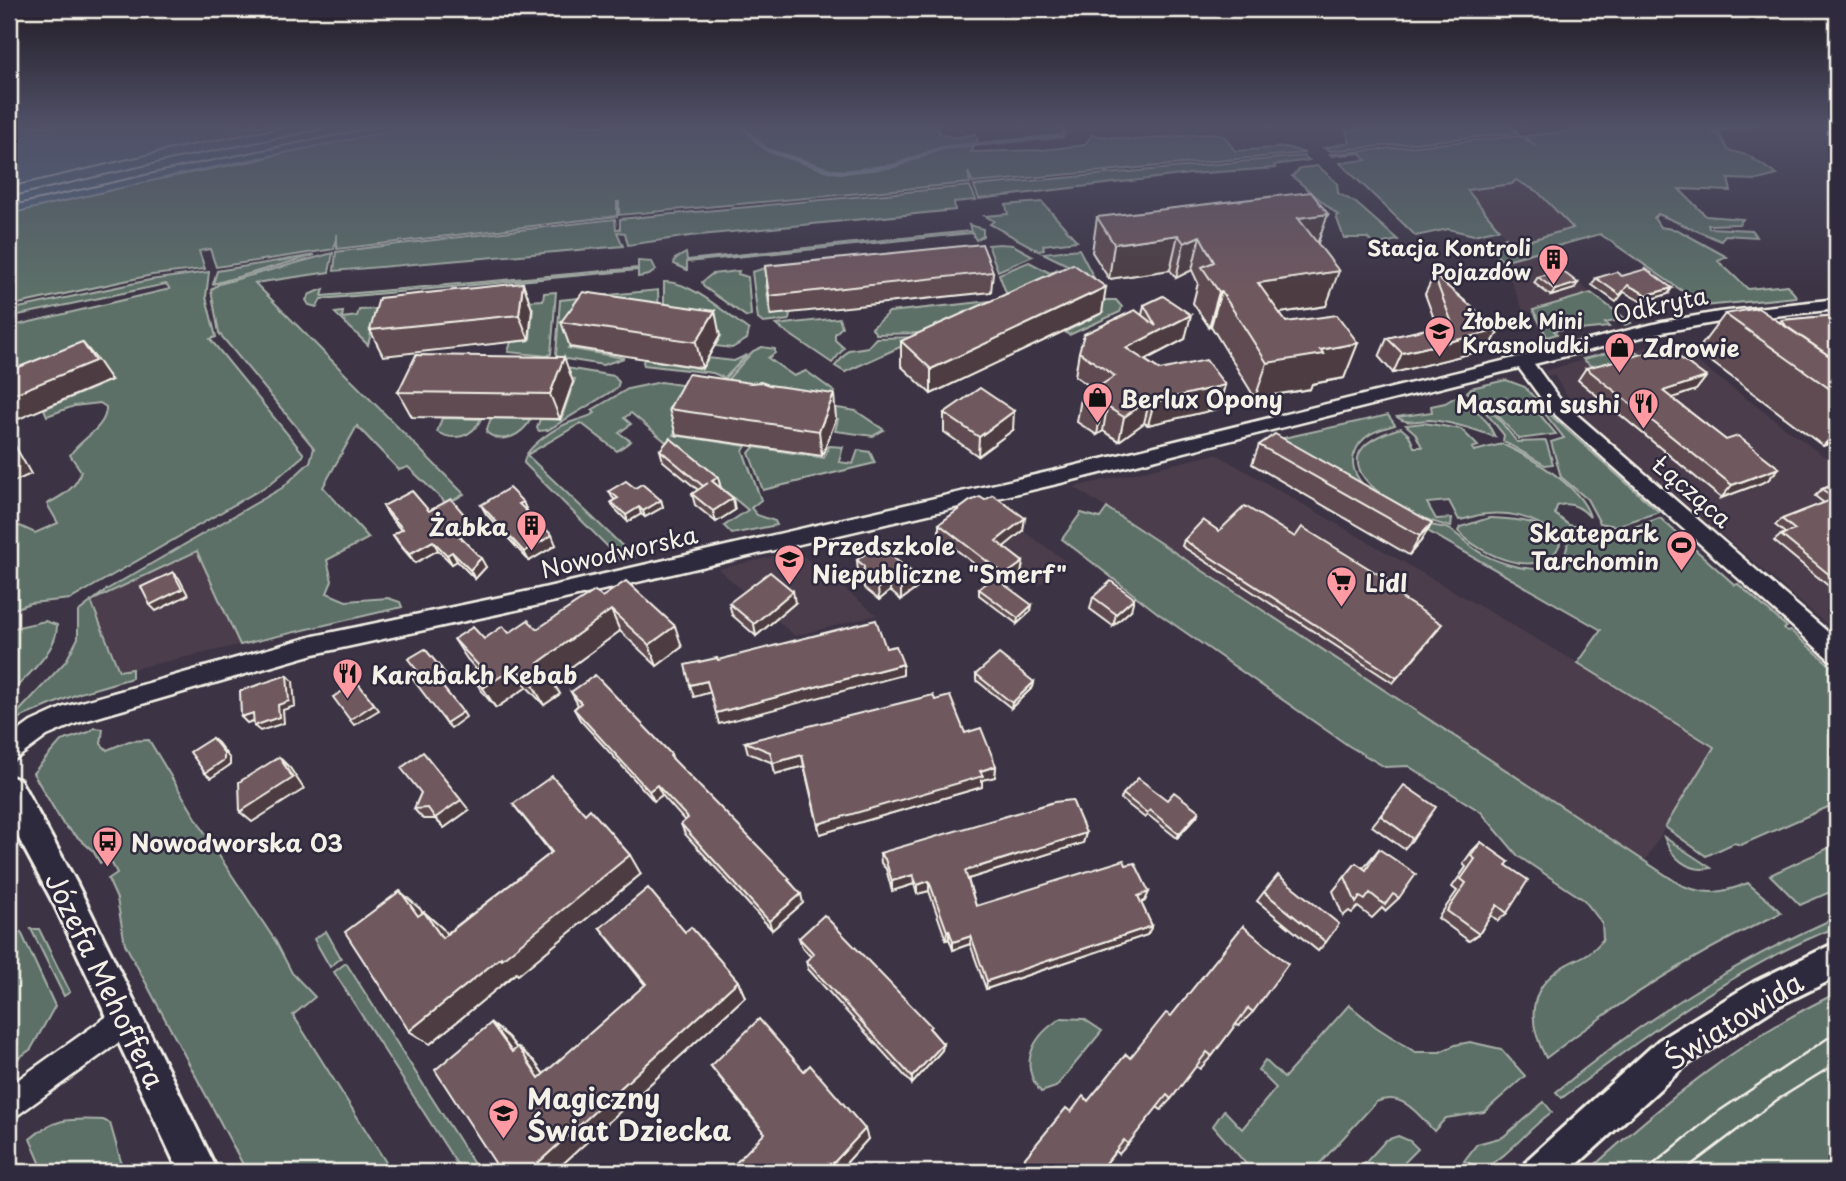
<svg xmlns="http://www.w3.org/2000/svg" width="1846" height="1181" viewBox="0 0 1846 1181" font-family="'Playpen Sans',sans-serif">
	<style>
		.built { fill: #4b3e4c }
		.green { fill: #5c6f68; stroke: #a8b0a8; stroke-width: 2 }
		.water { fill: #51677c; stroke: #929ea7; stroke-width: 2 }
		.lines { fill: none; stroke-linecap: round; stroke-linejoin: round }
		.shore { stroke: #b3babd; stroke-width: 2 }
		.stream { stroke: #929ea7; stroke-width: 4.5 }
		.minor-casing { stroke: #f4f1e8; stroke-width: 5 }
		.tertiary-casing { stroke: #f4f1e8; stroke-width: 6 }
		.minor { fill: #2f2a3d; fill-rule: evenodd }
		.tertiary { fill: #2f2a3d; fill-rule: evenodd }
		.tram { stroke: #f4f1e8; stroke-width: 2.5 }
		.wall { fill: #5f4c51; stroke: #f4f1e8; stroke-width: 2 }
		.shaded-wall { fill: #4e3e42; stroke: #f4f1e8; stroke-width: 2 }
		.building { fill: #6f585e; stroke: #f4f1e8; stroke-width: 2 }
		.labels { text-anchor: middle; dominant-baseline: central; stroke-width: 5; stroke-linejoin: round; paint-order: stroke }
		.far-poi-label { font-size: 21px; font-weight: bold; fill: #f4f1e8; stroke: #2f2a3d; text-anchor: end }
		.street-label { font-size: 24px; fill: #f4f1e8; stroke: #2f2a3d }
		.poi-label { font-size: 24px; font-weight: bold; fill: #f4f1e8; stroke: #2f2a3d; text-anchor: start }
		.near-street-label { font-size: 28px; fill: #f4f1e8; stroke: #2f2a3d }
		.near-poi-label { font-size: 28px; font-weight: bold; fill: #f4f1e8; stroke: #2f2a3d; text-anchor: start }
	</style>
	<rect width="100%" height="100%" fill="#3c3344"/>
	<filter id="ink" filterUnits="userSpaceOnUse"><feTurbulence type="fractalNoise" baseFrequency=".0143" numOctaves="2"/><feDisplacementMap in="SourceGraphic" scale="14" xChannelSelector="R" yChannelSelector="G"/><feConvolveMatrix kernelMatrix="1 2 1 2 8 2 1 2 1" color-interpolation-filters="sRGB"/></filter>
	<g filter="url(#ink)">
		<g class="built">
			<polygon points="1516,180 1538,192 1573,229 1512,245 1467,190 1512,184"/>
			<polygon points="1536,252 1591,293 1524,313 1503,261"/>
			<polygon points="1669,341 1837,466 1837,633 1702,518 1696,520 1564,404 1571,403 1554,375 1548,376 1544,371 1630,347 1634,350"/>
			<polygon points="1216,454 1578,663 1714,747 1645,861 1074,487"/>
			<polygon points="989,506 1023,531 1066,561 1039,586 946,516"/>
			<polygon points="198,551 240,645 119,672 91,601"/>
			<polygon points="797,551 877,615 795,636 718,569"/>
		</g>
		<g class="green">
			<polygon points="388,126 938,126 940,134 955,138 975,134 978,140 971,152 1043,150 1084,145 1092,135 1135,140 1215,133 1225,137 1235,151 1286,147 1305,153 973,183 968,172 970,183 619,215 619,202 617,202 617,216 337,249 337,234 334,249 216,267 210,249 199,251 205,269 152,275 9,306 9,208 257,160"/>
			<polygon points="1394,126 1510,126 1518,133 1331,151 1324,148 1350,142 1346,131"/>
			<polygon points="1627,126 1755,126 1710,132 1719,134 1728,150 1749,156 1777,175 1758,180 1728,179 1731,191 1679,189 1706,216 1743,219 1739,224 1708,225 1709,228 1752,230 1756,237 1725,235 1721,241 1658,214 1654,218 1660,227 1678,230 1727,257 1718,261 1748,289 1787,285 1797,297 1704,306 1600,234 1503,261 1485,245 1506,237 1513,245 1573,228 1538,192 1516,180 1512,184 1467,190 1499,229 1474,235 1448,229 1416,236 1340,163 1366,160 1361,153 1332,156 1330,154 1521,136 1535,146 1525,136"/>
			<polygon points="1304,156 1309,160 1274,165 1275,168 1190,174 979,199 974,186"/>
			<polygon points="1318,166 1337,183 1338,193 1356,203 1398,240 1375,245 1367,238 1344,238 1336,216 1338,215 1292,176 1301,168"/>
			<polygon points="970,186 976,200 954,202 955,210 690,236 628,245 625,233 617,232 623,246 334,271 336,252 374,247 615,219 616,229 620,229 620,219"/>
			<polygon points="1042,202 1077,241 1043,245 1044,249 1039,251 990,224 994,221 985,216 1008,214 1006,205"/>
			<polygon points="969,225 983,229 983,236 976,240 972,233 687,262 687,270 674,264 675,259 686,253 687,260 971,231"/>
			<polygon points="1000,244 1013,245 1033,256 998,271 988,245"/>
			<polygon points="1079,249 1094,278 1043,253"/>
			<polygon points="333,253 329,272 255,283 464,494 447,504 408,467 399,470 357,426 323,487 369,538 327,560 332,581 327,593 346,601 388,598 400,602 402,607 240,645 197,551 91,601 119,671 132,669 132,678 80,693 9,722 66,661 78,638 78,612 106,590 282,488 310,462 314,448 219,333 211,290 219,284"/>
			<polygon points="315,255 213,284 217,271"/>
			<polygon points="638,261 652,262 656,270 649,275 638,277 638,270 321,299 317,307 309,305 306,300 310,294 324,289 322,296 638,268"/>
			<polygon points="1029,262 1050,273 1057,269 1059,272 1008,298 999,274"/>
			<polygon points="769,267 784,282 766,284 770,315 790,313 789,320 763,323 758,319 752,272"/>
			<polygon points="739,271 738,274 748,277 751,315 747,317 704,287 702,282 712,274"/>
			<path d="M209 272 206 297 216 337 210 339 303 453V456L270 484 71 599 30 603 9 611V526H20L35 533 58 523 47 504C62 496 77 488 81 471L70 455C80 439 107 428 106 407L100 403 74 406 47 416 44 409 112 380 96 361 16 382 9 369V327L170 289 166 284 9 317V310L150 280Z"/>
			<path d="M664 282C690 280 727 315 749 330L747 339 732 348 715 346 721 336 658 326 664 317Z"/>
			<polygon points="658,290 659,317 590,315 568,348 624,358 603,365 560,358 556,355 560,300"/>
			<polygon points="556,292 551,354 547,356 508,352 511,342 530,340 533,308 512,309 525,295 528,295 528,301 543,300 544,293"/>
			<polygon points="1591,293 1631,323 1625,325 1619,320 1605,323 1609,327 1571,331 1567,328 1554,331 1557,334 1547,337 1533,310"/>
			<polygon points="1000,300 930,333 876,334 872,328 889,312"/>
			<polygon points="1103,300 1116,300 1122,307 1120,312 1069,335 1065,332 1103,312 1093,301"/>
			<polygon points="377,309 368,345 335,313 343,312 342,318 357,316 359,310"/>
			<polygon points="839,318 842,327 835,334 835,340 844,348 832,363 776,325"/>
			<polygon points="922,337 845,372 835,366 849,350 868,347 876,338"/>
			<polygon points="762,347 775,349 775,353 768,358 794,376 806,371 835,392 830,397 740,385 728,379 753,351"/>
			<polygon points="1630,347 1644,357 1592,367 1583,359"/>
			<polygon points="747,355 725,378 713,373 644,365 643,362 644,359 702,369 708,358 734,361"/>
			<polygon points="560,367 614,376 619,382 617,388 548,430 539,431 537,428 540,419 561,420 575,379 555,378"/>
			<polygon points="1506,380 1525,387 1546,411 1659,512 1616,526 1600,523 1587,499 1561,477 1551,442 1564,438 1545,414 1536,410 1556,434 1519,439 1487,403 1507,401 1505,397 1486,399 1481,405 1467,392 1471,388"/>
			<path d="M661 382 747 395 692 397 673 435 746 446 743 451 761 500 751 508 757 515 775 521 777 525 732 534 724 526 748 510 631 413 624 418 631 424 619 433 631 441 617 451 581 423 527 455 634 557 621 560 524 463C524 447 559 425 574 421 582 418 587 418 595 413L592 410 628 389Z"/>
			<path d="M1461 394 1488 423 1495 437C1474 429 1453 422 1430 420 1418 420 1407 425 1397 417L1432 412 1431 406 1445 403Z"/>
			<polygon points="793,401 856,411 884,430 873,436 835,431 838,419 779,411"/>
			<polygon points="1483,409 1487,409 1497,417 1517,442 1546,441 1553,464 1545,465 1503,441 1504,435"/>
			<path d="M1388 415 1395 425C1377 430 1360 435 1354 455 1345 487 1401 512 1425 523 1433 527 1444 526 1451 530 1461 537 1470 547 1481 553 1505 567 1566 585 1568 540L1587 535 1593 529 1622 531 1660 518 1735 585 1738 584 1787 627 1784 629 1787 632 1791 631 1837 671V803L1741 845 1734 843 1706 856 1665 827 1714 747 1578 663 1601 630 1270 441Z"/>
			<path d="M442 418 481 419C472 437 455 442 437 432Z"/>
			<path d="M491 418 531 419C522 435 503 446 486 432Z"/>
			<path d="M1424 423 1461 429 1478 446 1472 448 1474 451 1502 444C1530 457 1581 485 1590 517 1581 507 1570 501 1557 506L1555 514 1569 525 1585 528 1566 536C1537 523 1521 511 1487 514 1477 514 1469 519 1459 520L1449 501 1427 503 1436 519 1452 518 1451 527C1403 516 1299 457 1401 428L1409 435 1414 447H1422L1415 433 1406 425Z"/>
			<polygon points="829,446 843,447 839,462 853,464 858,450 870,452 875,463 763,490 749,453 754,447 824,458"/>
			<path d="M1107 508 1681 885C1707 896 1723 893 1748 883 1759 894 1770 900 1781 913 1696 952 1620 1001 1546 1058 1529 1025 1526 993 1558 970 1577 956 1587 960 1603 939L1602 923 1584 900 1518 856 1481 812 1408 766 1385 767 1349 746 1159 614 1062 539 1081 513 1100 518Z"/>
			<path d="M1489 518C1510 519 1552 520 1560 544 1544 584 1478 554 1458 531L1460 527Z"/>
			<path d="M45 621 57 625C58 651 25 677 9 695V629Z"/>
			<polygon points="94,728 103,729 101,744 107,750 129,741 149,740 214,848 276,942 292,973 315,997 293,1015 392,1172 247,1172 125,944 117,899 108,879 117,873 109,858 100,863 93,851 63,824 33,773 61,741 89,732"/>
			<path d="M1664 837 1711 868C1688 873 1671 857 1664 837Z"/>
			<polygon points="1837,844 1837,889 1800,905 1770,875"/>
			<path d="M1837 917V927C1736 966 1648 1034 1562 1098L1556 1092C1644 1018 1733 963 1837 917Z"/>
			<polygon points="31,929 39,929 70,992 64,996"/>
			<polygon points="326,931 341,958 330,967 314,939"/>
			<polygon points="21,932 55,1006 31,1049 9,1065 9,940"/>
			<polygon points="346,963 479,1172 462,1172 334,972"/>
			<path d="M1837 993V1172H1587C1663 1103 1743 1037 1837 993Z"/>
			<path d="M1349 1005 1376 1027 1415 1052H1440L1455 1045 1470 1042 1501 1049 1525 1076 1484 1112 1446 1118 1434 1131C1417 1113 1402 1091 1376 1102L1312 1172H1253L1213 1126 1224 1110 1242 1129 1276 1088 1258 1070 1265 1060 1284 1078Z"/>
			<path d="M1062 1018 1084 1019 1102 1031 1056 1087 1041 1092C1017 1063 1034 1034 1062 1018Z"/>
			<path d="M1544 1102 1552 1112C1527 1129 1509 1157 1482 1169L1464 1161 1477 1144 1503 1137Z"/>
			<path d="M103 1120 110 1123 124 1172H44L30 1139C56 1117 70 1119 103 1120Z"/>
			<polygon points="1398,1136 1410,1141 1418,1149 1405,1162 1402,1172 1357,1172 1386,1140"/>
		</g>
		<polygon class="water" points="9,126 416,126 181,174 9,214"/>
		<g class="lines">
			<g class="shore">
				<polyline points="9,187 176,148 290,126"/>
				<polyline points="9,197 178,158 339,126"/>
				<polyline points="9,206 180,167 381,126"/>
			</g>
			<polyline class="stream" points="741,126 767,150 832,171 844,172 894,166 942,148 1062,136 1065,133 1060,126"/>
			<defs>
				<g id="minor">
					<polygon points="1837,299 1837,309 1719,322 1662,332 1534,364 1561,401 1837,640 1837,662 1829,659 1549,409 1519,368 1061,483 539,605 314,654 77,723 47,736 17,758 9,761 9,738 31,722 64,707 314,636 539,589 1061,469 1662,322 1719,312"/>
					<polygon points="126,1006 136,1010 140,1020 136,1030 19,1114 9,1119 9,1086 116,1010"/>
				</g>
				<g id="tertiary">
					<polygon points="9,776 20,780 77,884 218,1172 179,1172 55,906 9,820"/>
					<polygon points="1837,942 1837,977 1778,1006 1685,1066 1569,1172 1522,1172 1528,1159 1659,1040 1754,982"/>
				</g>
			</defs>
			<use href="#minor" class="minor-casing"/>
			<use href="#tertiary" class="tertiary-casing"/>
			<use href="#minor" class="minor"/>
			<use href="#tertiary" class="tertiary"/>
			<g class="tram">
				<polyline points="1644,1172 1713,1115 1837,1032"/>
				<polyline points="1682,1172 1777,1100 1837,1063"/>
			</g>
		</g>
		<g class="wall">
			<polygon points="1835,197 1837,197 1837,208 1830,204"/>
			<polygon points="1328,214 1318,243 1326,306 1279,313 1286,322 1358,343 1344,378 1312,384 1310,389 1255,398 1211,326 1209,327 1193,303 1198,283 1192,270 1176,278 1170,270 1109,279 1092,252 1097,217"/>
			<polygon points="765,266 993,272 991,292 771,315"/>
			<polygon points="1434,275 1499,330 1489,349 1393,373 1379,357 1387,338 1437,327 1425,294"/>
			<polygon points="1622,276 1668,294 1642,302 1624,292 1616,302 1592,285 1596,278"/>
			<polygon points="1538,277 1574,289 1551,296 1534,283"/>
			<polygon points="523,283 532,309 529,340 383,356 370,330"/>
			<polygon points="1144,305 1185,339 1145,360 1160,370 1225,385 1218,409 1148,425 1144,423 1119,441 1103,431 1097,435 1077,422 1081,398 1094,389 1075,376 1079,352 1142,315"/>
			<polygon points="1102,313 931,394 901,366 901,341"/>
			<polygon points="1725,314 1780,322 1782,320 1837,315 1837,440 1823,446 1697,351"/>
			<polygon points="561,322 720,336 702,368 570,347"/>
			<polygon points="1586,368 1706,377 1696,390 1672,398 1726,440 1779,468 1767,481 1721,498 1578,380"/>
			<polygon points="573,382 560,419 412,417 398,392"/>
			<polygon points="669,409 836,419 822,456 676,435"/>
			<polygon points="944,413 1013,430 978,456 944,432"/>
			<polygon points="1259,445 1432,523 1421,541 1409,555 1252,464"/>
			<polygon points="660,450 718,477 721,489 735,510 716,522 695,505 692,494 698,490 663,461"/>
			<polygon points="1837,484 1837,593 1774,541 1781,535 1785,533 1775,525 1782,519 1824,503 1815,496 1822,489"/>
			<polygon points="635,488 661,500 663,507 645,517 641,514 628,522 614,508 611,502 615,500 612,497 609,491"/>
			<polygon points="985,500 1023,531 1003,547 1023,562 1021,574 1006,586 1031,611 1017,624 979,595 979,589 992,578 939,536 939,524"/>
			<polygon points="481,505 527,511 556,545 529,561 486,514"/>
			<polygon points="383,506 429,511 469,520 474,529 460,537 486,567 475,579 457,561 452,564 438,550 415,563 399,544 393,535 401,530 389,516"/>
			<polygon points="1219,531 1295,537 1390,591 1438,630 1393,683 1182,546 1184,540"/>
			<polygon points="857,560 917,576 917,588 901,600 890,591 879,600 864,588 863,577 858,572"/>
			<polygon points="602,597 682,647 657,666 620,631 552,681 560,694 544,705 527,687 496,708 483,693 470,673 476,669 467,659 454,639 484,639 537,629"/>
			<polygon points="1093,597 1131,610 1113,626 1090,609"/>
			<polygon points="729,603 795,603 756,636 732,615"/>
			<polygon points="976,674 1034,682 1033,687 1011,708 976,680"/>
			<polygon points="571,692 671,754 673,760 792,884 803,903 772,930 685,834 681,824 685,821 662,795 654,801 580,720 574,709 578,705"/>
			<polygon points="935,700 996,766 995,777 982,780 982,787 820,834 804,766 775,774 773,763 748,753 745,742"/>
			<polygon points="421,793 469,810 444,828 435,819 423,819 414,809"/>
			<polygon points="1123,794 1167,800 1197,816 1177,838 1148,815 1145,818 1121,799"/>
			<polygon points="1396,796 1413,839 1404,849 1372,826"/>
			<polygon points="513,804 585,814 641,874 518,975 516,973 430,1044 409,1031 420,909 422,913 424,912 443,929 446,934 551,853"/>
			<polygon points="1086,833 1083,843 968,879 976,906 1145,901 1141,903 1152,926 1147,935 986,989 970,944 953,950 949,939 946,940 929,891 917,894 914,884 892,891 886,869 881,863 880,853"/>
			<polygon points="1481,842 1506,865 1507,913 1498,921 1491,915 1479,934 1469,941 1438,918 1457,891 1452,887 1466,867 1463,864 1472,851"/>
			<polygon points="1379,849 1399,898 1385,911 1382,908 1372,918 1358,907 1352,913 1349,911 1343,916 1333,891 1356,863 1363,868"/>
			<polygon points="1264,892 1326,942 1318,951 1257,901"/>
			<polygon points="1243,926 1253,1012 1239,1026 1236,1024 1212,1056 1200,1069 1196,1066 1171,1099 1161,1110 1157,1107 1128,1144 1119,1154 1116,1151 1099,1172 1023,1172 1020,1169 1024,1159 1071,1112 1088,1101 1171,1016"/>
			<polygon points="600,928 685,932 738,981 745,997 554,1172 501,1172 491,1023 508,1037 517,1048 518,1047 534,1061 544,1074 645,985"/>
			<polygon points="799,938 931,1030 943,1044 942,1050 912,1084 808,969 806,961 811,957 802,947"/>
			<polygon points="711,1066 804,1071 868,1139 838,1172 727,1172 765,1134 720,1078"/>
		</g>
		<g class="shaded-wall">
			<polygon points="1328,214 1315,249 1298,218"/>
			<polygon points="1178,235 1170,270 1109,279 1114,244"/>
			<polygon points="1200,236 1192,270 1176,278 1184,243"/>
			<polygon points="1339,271 1326,306 1247,318 1258,283"/>
			<polygon points="523,283 532,309 529,340 519,315"/>
			<polygon points="1578,283 1574,289 1551,296 1555,290"/>
			<polygon points="1106,287 1102,313 931,394 931,369"/>
			<polygon points="1672,288 1668,294 1642,302 1647,295"/>
			<polygon points="1221,291 1211,326 1209,327 1219,292"/>
			<polygon points="715,311 720,336 702,368 696,342"/>
			<polygon points="1191,315 1185,339 1122,372 1126,348"/>
			<polygon points="1499,330 1489,349 1393,373 1402,353"/>
			<polygon points="82,342 98,361 111,380 9,423 9,396"/>
			<polygon points="1358,343 1344,378 1312,384 1310,389 1255,398 1267,363 1320,350"/>
			<polygon points="564,357 573,382 560,419 550,394"/>
			<polygon points="1706,377 1696,390 1654,404 1663,391"/>
			<polygon points="1225,385 1218,409 1148,425 1154,402"/>
			<polygon points="834,394 836,419 822,456 819,431"/>
			<polygon points="1150,399 1144,423 1119,441 1124,417"/>
			<polygon points="1107,407 1103,431 1097,435 1101,411"/>
			<polygon points="1014,411 1013,430 978,456 979,437"/>
			<polygon points="1837,431 1837,440 1823,446"/>
			<polygon points="9,435 31,474 9,484"/>
			<polygon points="1779,468 1767,481 1721,498 1732,485"/>
			<polygon points="718,477 721,489 712,481"/>
			<polygon points="733,498 735,510 716,522 713,511"/>
			<polygon points="661,500 663,507 645,517 643,511"/>
			<polygon points="523,502 527,511 524,513 519,504"/>
			<polygon points="639,507 641,514 628,522 626,515"/>
			<polygon points="1025,518 1023,531 995,554 996,541"/>
			<polygon points="469,520 474,529 459,538 454,531 454,529"/>
			<polygon points="1432,523 1421,541 1409,555 1420,536"/>
			<polygon points="552,535 556,545 529,561 524,552"/>
			<polygon points="433,541 438,550 415,563 409,554"/>
			<polygon points="452,552 457,561 452,564 447,555"/>
			<polygon points="481,558 486,567 475,579 470,570"/>
			<polygon points="1023,562 1021,574 1004,587 1005,575"/>
			<polygon points="173,572 179,578 188,595 156,611 150,605"/>
			<polygon points="917,576 917,588 901,600 901,588"/>
			<polygon points="890,579 890,591 879,600 878,588"/>
			<polygon points="793,591 795,603 756,636 754,624"/>
			<polygon points="1134,598 1131,610 1113,626 1116,614"/>
			<polygon points="1032,605 1031,611 1017,624 1018,618"/>
			<polygon points="611,610 620,631 552,681 560,694 544,705 533,685 538,663"/>
			<polygon points="675,626 682,647 657,666 649,645"/>
			<polygon points="903,664 903,675 719,724 716,713"/>
			<polygon points="515,667 527,687 496,708 483,688"/>
			<polygon points="441,668 445,674 436,680 432,674"/>
			<polygon points="287,675 293,681 295,706 283,710 284,723 260,731 254,726 278,705"/>
			<polygon points="707,681 711,692 694,697 690,685"/>
			<polygon points="357,682 379,710 354,725 350,720"/>
			<polygon points="1034,682 1033,687 1011,708 1012,703"/>
			<polygon points="463,712 466,717 451,728 446,723"/>
			<polygon points="253,713 259,719 247,723 241,717"/>
			<polygon points="212,738 218,743 230,759 230,765 211,778 205,773"/>
			<polygon points="423,752 469,810 444,828 435,818"/>
			<polygon points="802,755 804,766 775,774 773,763"/>
			<polygon points="279,757 290,768 304,789 252,822 240,812"/>
			<polygon points="996,766 995,777 982,780 982,787 820,834 818,824"/>
			<polygon points="657,785 662,795 654,801 649,791"/>
			<polygon points="1199,811 1197,816 1177,838 1179,834"/>
			<polygon points="1086,833 1083,843 965,880 965,871"/>
			<polygon points="630,855 641,874 518,975 516,973 430,1044 409,1031 501,957"/>
			<polygon points="913,875 914,884 892,891 892,881"/>
			<polygon points="929,881 929,891 917,894 917,885"/>
			<polygon points="400,891 420,909 437,933 418,916"/>
			<polygon points="1149,892 1145,901 1134,905 1138,896"/>
			<polygon points="801,894 803,903 772,930 769,921"/>
			<polygon points="424,912 443,929 460,955 442,938"/>
			<polygon points="1152,926 1147,935 986,989 987,981"/>
			<polygon points="949,930 949,939 946,940 947,931"/>
			<polygon points="971,936 970,944 953,950 953,942"/>
			<polygon points="738,981 745,997 554,1172 528,1172"/>
			<polygon points="491,1023 508,1037 529,1065 512,1052"/>
			<polygon points="943,1044 942,1050 912,1084 912,1077"/>
			<polygon points="518,1047 534,1061 555,1090 539,1078"/>
			<polygon points="865,1129 868,1139 838,1172 825,1172"/>
		</g>
		<g class="building">
			<polygon points="1311,192 1328,214 1298,218 1339,271 1258,283 1286,322 1337,315 1358,343 1320,350 1324,354 1267,363 1221,291 1219,292 1202,267 1214,262 1200,236 1184,243 1178,235 1114,244 1097,217"/>
			<polygon points="982,244 993,272 769,296 765,266"/>
			<polygon points="1073,264 1106,287 931,369 901,341"/>
			<polygon points="1646,269 1672,288 1647,295 1628,285 1620,295 1596,278 1616,272 1622,276"/>
			<polygon points="1561,270 1578,283 1555,290 1538,277"/>
			<polygon points="1434,275 1499,330 1402,353 1387,338 1452,323"/>
			<polygon points="523,283 519,315 370,330 379,298"/>
			<polygon points="583,292 715,311 696,342 561,322"/>
			<polygon points="1163,296 1191,315 1126,348 1160,370 1206,360 1225,385 1154,402 1150,399 1124,417 1107,407 1101,411 1081,398 1115,376 1079,352 1084,334 1135,310 1156,326 1144,305"/>
			<polygon points="1758,308 1837,361 1837,394 1725,314"/>
			<polygon points="1837,315 1837,361 1786,326 1782,320"/>
			<polygon points="82,342 95,361 9,396 9,371"/>
			<polygon points="1667,348 1706,377 1663,391 1726,440 1738,436 1779,468 1732,485 1586,368"/>
			<polygon points="416,355 564,357 550,394 398,392"/>
			<polygon points="688,374 751,383 761,382 769,385 834,394 819,431 669,409"/>
			<polygon points="980,388 1014,411 979,437 944,413"/>
			<polygon points="1275,434 1432,523 1420,536 1259,445"/>
			<polygon points="670,438 718,477 712,481 733,498 713,511 692,494 708,483 703,486 660,450"/>
			<polygon points="626,481 635,488 642,484 661,500 643,511 639,507 626,515 611,502 618,498 609,491"/>
			<polygon points="1837,484 1837,581 1781,535 1795,530 1782,519 1834,499 1822,489"/>
			<polygon points="509,488 523,502 519,504 552,535 524,552 481,505"/>
			<polygon points="412,491 429,511 451,499 469,520 454,529 454,531 481,558 470,570 452,552 447,555 433,541 409,554 393,535 403,529 383,506"/>
			<polygon points="993,495 1025,518 996,541 1023,562 1005,575 939,524 970,501 980,497 985,500"/>
			<polygon points="1245,506 1295,537 1302,527 1394,584 1389,590 1442,624 1397,678 1184,540 1203,520 1219,531"/>
			<polygon points="877,545 917,576 901,588 890,579 878,588 863,576 864,566 857,560"/>
			<polygon points="173,572 182,589 150,605 141,587"/>
			<polygon points="770,572 793,591 754,624 729,603"/>
			<polygon points="994,577 1032,605 1018,618 979,589"/>
			<polygon points="626,581 675,626 649,645 611,610 538,663 549,674 533,685 515,667 483,688 470,673 480,667 454,639 473,627 484,639 503,626 509,633 528,620 537,629 595,591 602,597"/>
			<polygon points="1111,581 1134,598 1116,614 1093,597"/>
			<polygon points="876,620 886,648 896,646 903,664 716,713 707,681 690,685 685,665 717,658 718,660"/>
			<polygon points="425,649 441,668 432,674 463,712 446,723 412,678 420,674 408,659"/>
			<polygon points="999,654 1034,682 1012,703 976,674"/>
			<polygon points="287,675 289,701 278,705 279,717 254,726 253,713 241,717 240,691"/>
			<polygon points="595,675 671,754 670,756 790,879 788,880 801,894 769,921 681,824 688,818 657,785 649,791 574,709 581,703 571,692"/>
			<polygon points="357,682 374,704 350,720 333,697"/>
			<polygon points="933,695 935,700 950,696 965,733 981,728 996,766 980,771 983,776 818,824 802,755 773,763 770,752 745,742"/>
			<polygon points="212,738 224,753 224,760 205,773 190,752"/>
			<polygon points="423,752 461,800 435,818 428,808 414,809 421,793 401,768"/>
			<polygon points="279,757 293,778 240,812 239,782"/>
			<polygon points="552,776 585,814 590,809 630,855 502,959 501,957 409,1031 345,932 400,891 418,916 424,912 442,938 552,852 513,804"/>
			<polygon points="1138,778 1167,800 1174,792 1199,811 1179,834 1150,810 1147,813 1123,794"/>
			<polygon points="1404,785 1436,807 1413,839 1381,816"/>
			<polygon points="1072,800 1086,833 965,871 976,906 1124,860 1126,865 1135,863 1149,892 1138,896 1152,926 987,981 971,936 953,942 949,930 947,931 929,881 917,885 913,875 892,881 885,859 880,853 1054,802"/>
			<polygon points="1481,842 1509,862 1506,865 1528,880 1507,913 1497,905 1479,934 1447,911 1466,883 1461,879 1475,859 1471,856"/>
			<polygon points="1379,849 1416,874 1399,898 1393,894 1385,905 1370,893 1365,900 1360,897 1356,903 1345,877 1356,863 1366,870"/>
			<polygon points="1278,875 1339,924 1326,942 1264,892"/>
			<polygon points="648,888 685,932 691,927 738,981 528,1172 501,1172 435,1070 491,1023 512,1052 518,1047 539,1078 646,984 600,928"/>
			<polygon points="824,915 931,1026 929,1028 943,1044 912,1077 806,961 814,954 799,938"/>
			<polygon points="1243,926 1288,964 1253,1012 1248,1008 1212,1056 1207,1052 1171,1099 1167,1095 1128,1144 1124,1140 1099,1172 1036,1172 1024,1159 1066,1108 1071,1112 1083,1096 1088,1101 1126,1054 1130,1058 1166,1013 1171,1016"/>
			<polygon points="759,1019 804,1071 810,1065 865,1129 825,1172 727,1172 765,1133 711,1066"/>
		</g>
	</g>
	<linearGradient id="sky" x2="0" y2="1"><stop stop-color="#211c25"/><stop offset="0.43" stop-color="#505067"/><stop offset="1" stop-color="#505067" stop-opacity="0"/></linearGradient>
	<rect width="1846" height="292" fill="url(#sky)"/>
	<defs>
		<symbol id="building-pin" viewBox="-11 -11 22 30"><path d="M0 17L-7.5 6A9.5 9.5 0 1 1 7.5 6Z" fill="#ff9aa2" stroke="#2f2a3d"/><path d="M-4-6H4V6H1V3H-1V6H-4ZM-2.5-4.3h1.7v1.8h-1.7ZM.8-4.3h1.7v1.8H.8ZM-2.5-1h1.7V.8h-1.7ZM.8-1h1.7V.8H.8Z" fill="#111"/></symbol>
		<symbol id="school-pin" viewBox="-11 -11 22 30"><path d="M0 17L-7.5 6A9.5 9.5 0 1 1 7.5 6Z" fill="#ff9aa2" stroke="#2f2a3d"/><path d="M0-5L7-2L0 1L-7-2ZM-4 1L0 2.5L4 1V4Q0 6-4 4Z" fill="#111"/></symbol>
		<symbol id="shop-pin" viewBox="-11 -11 22 30"><path d="M0 17L-7.5 6A9.5 9.5 0 1 1 7.5 6Z" fill="#ff9aa2" stroke="#2f2a3d"/><path d="M-5-2.5h2.3a2.7 3.5 0 0 1 5.4 0H5L5.5 6h-11ZM-1.5-2.5h3a1.5 2.3 0 0 0-3 0Z" fill="#111"/></symbol>
		<symbol id="restaurant-pin" viewBox="-11 -11 22 30"><path d="M0 17L-7.5 6A9.5 9.5 0 1 1 7.5 6Z" fill="#ff9aa2" stroke="#2f2a3d"/><path d="M-5-6h1v4h1v-4h1v4h1v-4h1v5L-1.5 .5V6h-2V.5L-5-1ZM5-6V6H3V1.5H1.5Q1.5-4 5-6Z" fill="#111"/></symbol>
		<symbol id="stadium-pin" viewBox="-11 -11 22 30"><path d="M0 17L-7.5 6A9.5 9.5 0 1 1 7.5 6Z" fill="#ff9aa2" stroke="#2f2a3d"/><path d="M0-5a6.5 5 0 1 0 0 10a6.5 5 0 1 0 0-10ZM-3.5-1.8h7v3.6h-7Z" fill="#111"/></symbol>
		<symbol id="supermarket-pin" viewBox="-11 -11 22 30"><path d="M0 17L-7.5 6A9.5 9.5 0 1 1 7.5 6Z" fill="#ff9aa2" stroke="#2f2a3d"/><path d="M-6-5.5h2.5l.6 2H6L4.5 2H-2.5L-4.4-4H-6ZM-1.5 3.2a1.3 1.3 0 1 0 .1 0ZM3 3.2a1.3 1.3 0 1 0 .1 0Z" fill="#111"/></symbol>
		<symbol id="bus-pin" viewBox="-11 -11 22 30"><path d="M0 17L-7.5 6A9.5 9.5 0 1 1 7.5 6Z" fill="#ff9aa2" stroke="#2f2a3d"/><path d="M-5-6H5V4H4V6H2V4H-2V6H-4V4H-5ZM-3.5-4V0h7V-4ZM-3.5 1.2v1.5H-2V1.2ZM2 1.2v1.5H3.5V1.2Z" fill="#111"/></symbol>
	</defs>
	<g fill-rule="evenodd">
		<use href="#building-pin" x="1536" y="242" width="35" height="47"/>
		<use href="#school-pin" x="1422" y="314" width="35" height="47"/>
		<use href="#shop-pin" x="1602" y="330" width="35" height="47"/>
		<use href="#shop-pin" x="1080" y="380" width="35" height="47"/>
		<use href="#restaurant-pin" x="1626" y="386" width="35" height="47"/>
		<use href="#building-pin" x="514" y="508" width="35" height="47"/>
		<use href="#stadium-pin" x="1664" y="528" width="35" height="47"/>
		<use href="#school-pin" x="772" y="542" width="35" height="47"/>
		<use href="#supermarket-pin" x="1324" y="564" width="35" height="47"/>
		<use href="#restaurant-pin" x="330" y="656" width="35" height="47"/>
		<use href="#bus-pin" x="90" y="824" width="35" height="47"/>
		<use href="#school-pin" x="486" y="1096" width="35" height="47"/>
	</g>
	<g class="labels">
		<g class="far-poi-label">
			<text x="1531" y="247">Stacja Kontroli<tspan x="1531" dy="24">Pojazdów</tspan></text>
			<text x="1462" y="320" text-anchor="start">Żłobek Mini<tspan x="1462" dy="24">Krasnoludki</tspan></text>
		</g>
		<g class="street-label">
			<text transform="translate(1660 304) rotate(-12)">Odkryta</text>
			<text transform="translate(1693 491) rotate(41)">Łącząca</text>
			<text transform="translate(619 551) rotate(-13)">Nowodworska</text>
		</g>
		<g class="poi-label">
			<text x="1643" y="347">Zdrowie</text>
			<text x="1120" y="398">Berlux Opony</text>
			<text x="1620" y="403" text-anchor="end">Masami sushi</text>
			<text x="508" y="526" text-anchor="end">Żabka</text>
			<text x="1659" y="532" text-anchor="end">Skatepark<tspan x="1659" dy="28">Tarchomin</tspan></text>
			<text x="812" y="545">Przedszkole<tspan x="812" dy="28">Niepubliczne "Smerf"</tspan></text>
			<text x="1365" y="582">Lidl</text>
			<text x="371" y="674">Karabakh Kebab</text>
			<text x="131" y="842">Nowodworska 03</text>
		</g>
		<g class="near-street-label">
			<text transform="translate(106 980) rotate(64)">Józefa Mehoffera</text>
			<text transform="translate(1733 1020) rotate(-32)">Światowida</text>
		</g>
		<g class="near-poi-label">
			<text x="527" y="1097">Magiczny<tspan x="527" dy="32">Świat Dziecka</tspan></text>
		</g>
	</g>
	<rect width="1846" height="1181" fill="none" stroke="#2f2a3d" stroke-width="35"/>
	<rect x="18" y="18" width="1811" height="1146" fill="none" stroke="#f4f1e8" stroke-width="2.5" filter="url(#ink)"/>
</svg>
